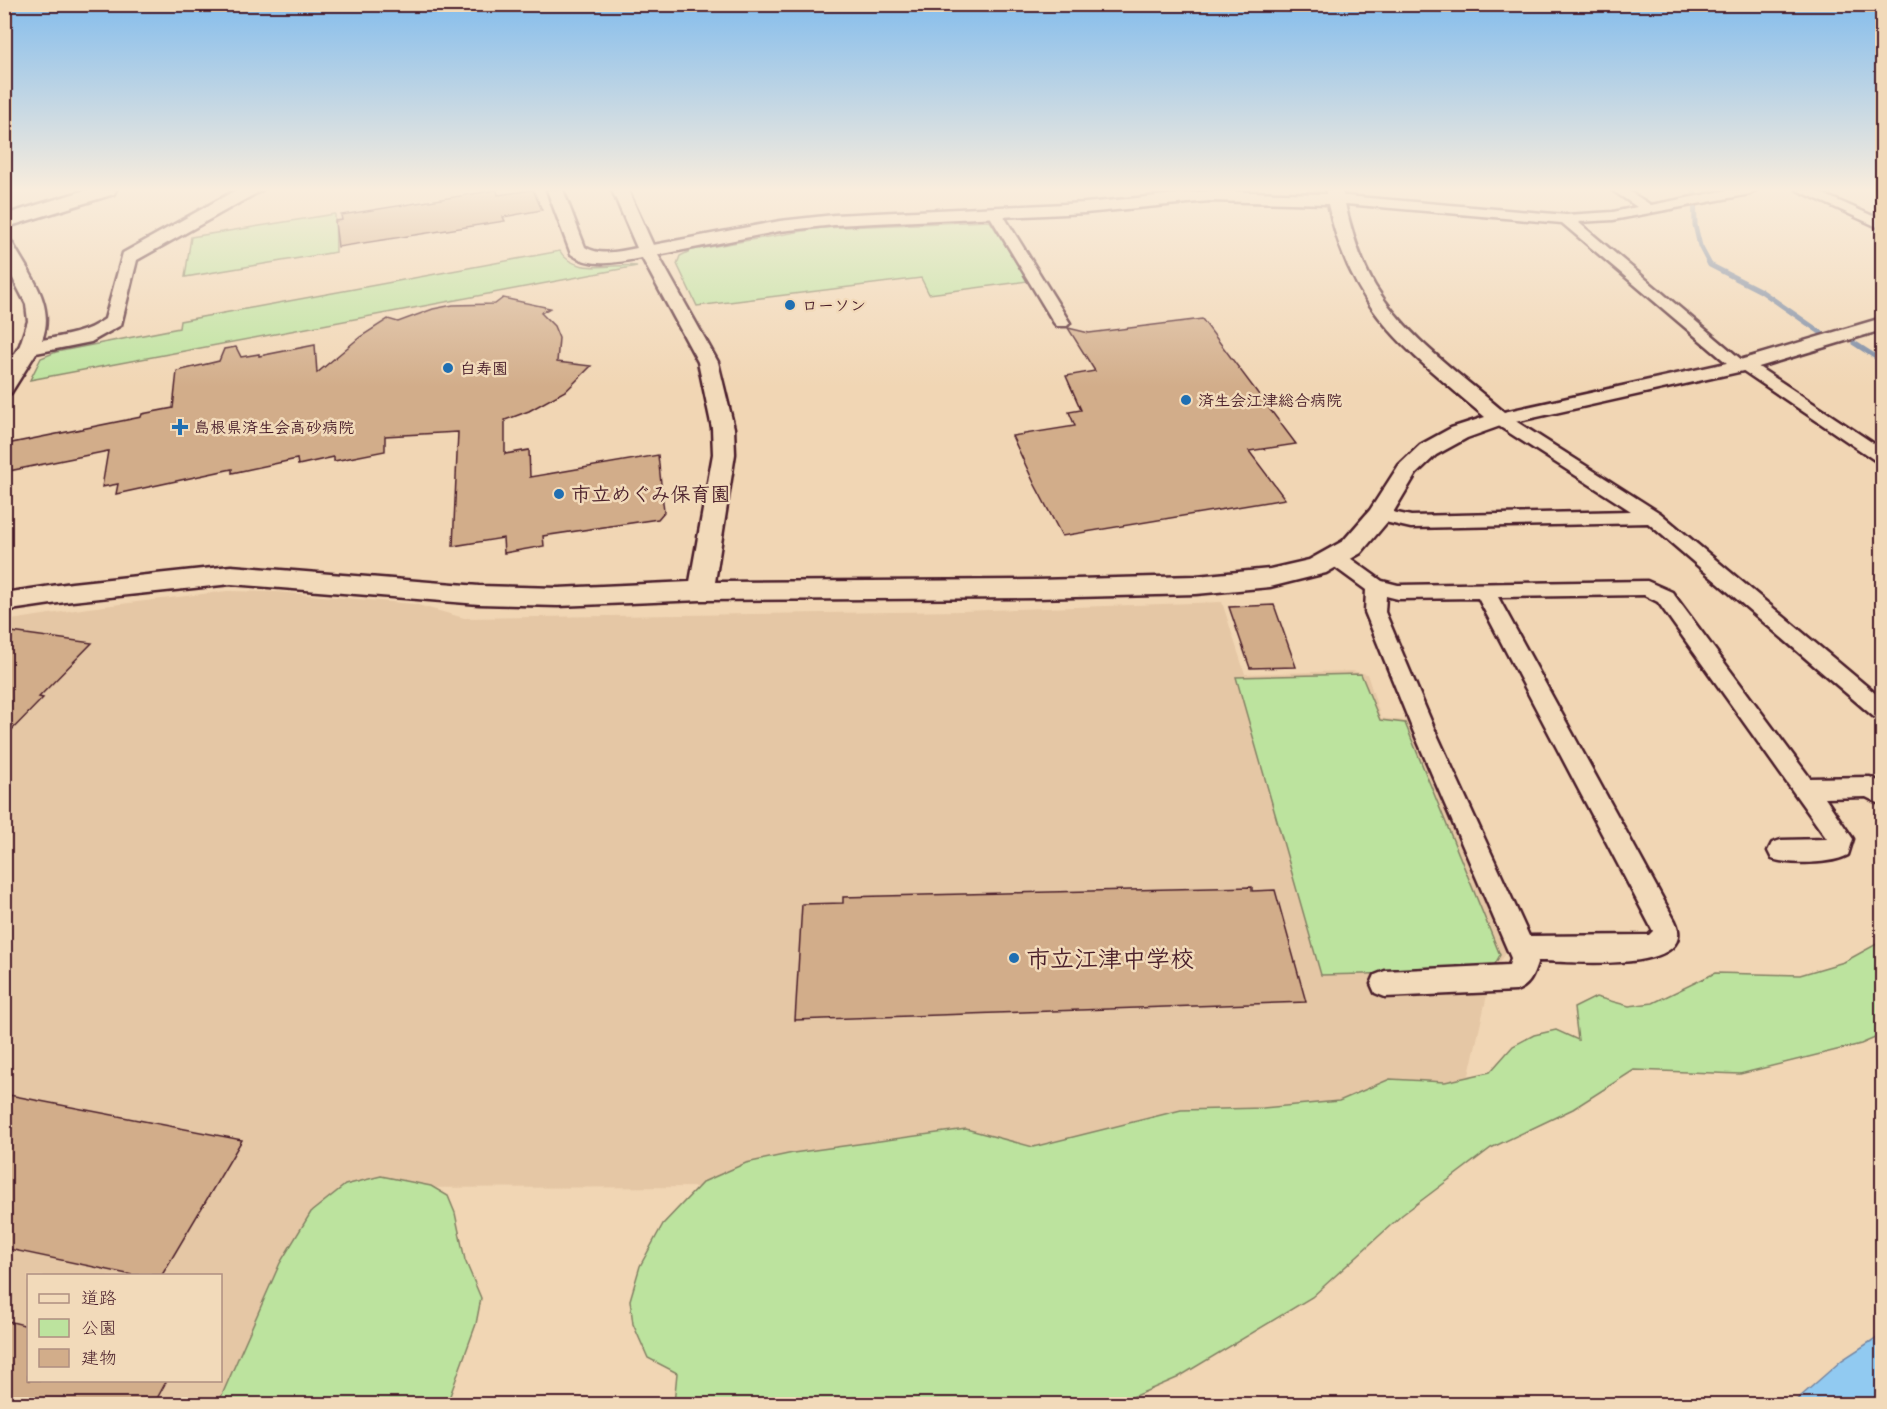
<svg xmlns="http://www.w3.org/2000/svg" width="1887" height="1409" viewBox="0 0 1887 1409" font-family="Itim,'Klee One',sans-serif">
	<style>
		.built { fill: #e5c7a5; fill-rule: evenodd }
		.green { fill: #bce39e; stroke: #838164; stroke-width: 1.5 }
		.water { fill: #91caf1; stroke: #7586a2; stroke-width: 1.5 }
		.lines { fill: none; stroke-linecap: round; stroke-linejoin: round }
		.stream { stroke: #7586a2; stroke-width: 5 }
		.building { fill: #d2ad8a; stroke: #4a1f2b; stroke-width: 1.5 }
		.minor-casing { stroke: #4a1f2b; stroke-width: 5 }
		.tertiary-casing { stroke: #4a1f2b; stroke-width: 5 }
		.secondary-casing { stroke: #4a1f2b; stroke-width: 5 }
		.minor { fill: #f2daba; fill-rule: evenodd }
		.tertiary { fill: #f2daba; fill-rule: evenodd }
		.secondary { fill: #f2daba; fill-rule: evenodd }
		.poi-dot { fill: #1f6fb2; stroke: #f2daba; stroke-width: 2 }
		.labels { text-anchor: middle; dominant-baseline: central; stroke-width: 5; stroke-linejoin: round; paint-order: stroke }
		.far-poi-label { font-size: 16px; font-weight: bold; fill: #4a1f2b; stroke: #f2daba; text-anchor: start }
		.poi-label { font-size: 20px; font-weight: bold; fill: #4a1f2b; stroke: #f2daba; text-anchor: start }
		.near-poi-label { font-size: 24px; font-weight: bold; fill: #4a1f2b; stroke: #f2daba; text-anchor: start }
	</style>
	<rect width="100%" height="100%" fill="#f1d6b4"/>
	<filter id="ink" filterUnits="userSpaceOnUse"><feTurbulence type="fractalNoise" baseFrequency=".0167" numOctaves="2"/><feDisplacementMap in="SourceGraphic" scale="12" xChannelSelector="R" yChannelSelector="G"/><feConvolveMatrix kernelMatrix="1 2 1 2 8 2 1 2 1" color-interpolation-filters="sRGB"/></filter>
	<g filter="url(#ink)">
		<path class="built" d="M227 591 278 592 414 604 464 618 962 611 1222 602 1245 674 1352 671 1367 674 1381 718 1415 722 1505 937V955L1492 973 1462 1106 722 1187 372 1188 319 1215 216 1404H5V621L88 608ZM28 1276H220V1380H28Z"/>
		<g class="green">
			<polygon points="335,214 336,252 185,277 191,237"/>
			<polygon points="990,221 1028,281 929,294 921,278 697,306 677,264 680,256 692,250 821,228"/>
			<path d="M560 251C574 276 614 263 637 266L30 380 41 358 56 352 179 328 180 321Z"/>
			<polygon points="1361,674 1380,720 1405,723 1500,955 1491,971 1321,975 1236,677"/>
			<polygon points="1882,941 1882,1035 1861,1044 1740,1074 1634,1070 1573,1109 1491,1148 1402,1215 1312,1297 1177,1378 1116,1404 674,1404 677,1373 648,1358 633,1324 630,1300 640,1266 663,1224 703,1182 746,1163 793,1153 966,1129 1033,1147 1181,1110 1263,1108 1339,1101 1390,1079 1445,1082 1490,1072 1513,1046 1534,1035 1556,1030 1578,1040 1574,1008 1596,997 1629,1006 1653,1003 1715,973 1800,975 1844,962"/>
			<polygon points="381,1176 431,1186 448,1196 455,1213 465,1260 481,1298 476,1324 447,1404 218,1404 280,1263 311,1212 345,1185"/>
		</g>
		<polygon class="water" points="1882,1334 1882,1404 1792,1404 1842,1360"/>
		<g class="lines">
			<g class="stream">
				<polyline points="1694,190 1695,225 1700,246 1710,265 1761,291 1823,334"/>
				<polyline points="1854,343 1882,361"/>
			</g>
		</g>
		<g class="building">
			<polygon points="497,190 498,195 533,190 542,210 503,217 505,221 338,247 335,221 342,220 341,215"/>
			<polygon points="503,298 550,308 541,313 554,326 559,338 557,362 591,366 567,390 529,411 505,420 505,454 529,450 530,477 658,455 664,512 658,519 543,536 544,546 504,553 503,538 453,546 458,432 385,436 385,451 334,461 334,457 298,465 297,459 232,473 232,469 116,494 118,484 102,487 108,451 4,472 7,444 141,417 142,414 173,408 177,371 219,361 224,349 236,347 241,357 259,354 259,356 315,345 317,373 360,337 388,319 398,322 433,309 453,305 495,304"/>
			<polygon points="1202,319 1296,444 1249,451 1285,499 1062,536 1034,483 1012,436 1075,426 1069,412 1081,410 1066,376 1095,371 1068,328 1089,333"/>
			<polygon points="1274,605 1296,667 1250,668 1229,607"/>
			<polygon points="4,631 92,643 39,697 43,698 4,738"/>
			<polygon points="1252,887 1252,891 1275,890 1306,1002 795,1020 802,904 843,903 843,897"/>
			<polygon points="4,1094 242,1140 162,1275 132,1275 4,1248"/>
			<polygon points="4,1320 28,1326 28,1380 167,1380 154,1404 4,1404"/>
		</g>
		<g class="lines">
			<defs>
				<g id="minor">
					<polygon points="1612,190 1627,190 1651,205 1728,190 1756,190 1750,194 1613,220 1578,222 1743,361 1751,362 1882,449 1882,462 1876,461 1742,370 1734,369 1562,223 1335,203 1328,199 1335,195 1566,215 1613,212 1637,207"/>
					<polygon points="1797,190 1814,190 1882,220 1882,229"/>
					<polygon points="995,209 1002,213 1070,323 1067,326 1057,326 1054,323 988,213"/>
					<polygon points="1500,414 1506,415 1660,513 1882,699 1882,720 1874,717 1648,523 1411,528 1372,519 1370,515 1372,511 1379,509 1411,516 1631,511 1494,423 1491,419 1494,415"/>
					<path d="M1336 551 1343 553 1382 581 1398 585 1647 581 1672 592 1810 778 1870 777 1882 783V805L1866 797 1825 798 1853 839 1848 855C1832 864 1789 865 1772 859L1768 851 1772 843 1781 840 1827 839 1658 602 1644 595 1498 597 1675 921C1701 976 1564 961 1538 961 1533 975 1531 985 1516 991L1385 997 1375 993 1371 984 1375 975 1385 971 1509 965 1511 958 1412 728 1365 612 1366 590 1329 563 1326 558 1329 553ZM1386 596 1398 599 1478 598 1653 931 1649 935 1529 936 1434 728 1385 612Z"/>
				</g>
				<g id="tertiary">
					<path d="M236 190H262L137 260 121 325 91 342 36 353 11 393 4 395V372L20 345 28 321 26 304 4 261V239L10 240 13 244C29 274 56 304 42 340 65 336 86 333 105 319L123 253Z"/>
					<path d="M547 190H563L585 247C601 257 620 251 637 248L612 190H628L653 245 780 221 834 215 1085 203 1209 191 1326 194V190H1342C1349 223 1358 257 1375 286 1407 338 1459 373 1504 412L1740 360 1882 318V330L1752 369 1506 424 1467 438 1436 455 1416 474 1388 521 1361 553 1326 573 1270 587 1196 594 1036 598 701 600 558 606 479 604 231 584 72 601 4 611V593L72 583 231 566 479 586 558 588 690 582 713 454 712 428 698 362 642 258C618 262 592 269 571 254ZM1209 201 1328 204C1352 313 1405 348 1485 417L1451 428 1420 445 1399 465 1370 510 1343 541 1309 560 1270 569 1196 576 1036 580 715 582 735 454 734 428 718 362 658 255 780 231 834 225 1085 213Z"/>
				</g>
				<polygon id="secondary" points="86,190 116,190 114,194 4,228 4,215"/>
			</defs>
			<use href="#minor" class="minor-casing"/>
			<use href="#tertiary" class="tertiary-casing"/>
			<use href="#secondary" class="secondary-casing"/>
			<use href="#minor" class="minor"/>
			<use href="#tertiary" class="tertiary"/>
			<use href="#secondary" class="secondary"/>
		</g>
	</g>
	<linearGradient id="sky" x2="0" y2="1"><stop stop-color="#85bdec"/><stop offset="0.49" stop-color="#f9eddd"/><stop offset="1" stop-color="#f9eddd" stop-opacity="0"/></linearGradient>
	<rect width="1887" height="387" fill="url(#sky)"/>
	<g class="poi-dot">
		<circle cx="790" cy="305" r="6"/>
		<circle cx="448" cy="368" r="6"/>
		<circle cx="1186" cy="400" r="6"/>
		<path d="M177 418h6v6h6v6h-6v6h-6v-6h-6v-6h6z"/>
		<circle cx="559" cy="494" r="6"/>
		<circle cx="1014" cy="958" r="6"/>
	</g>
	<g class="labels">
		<g class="far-poi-label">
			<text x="802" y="305">ローソン</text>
			<text x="460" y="368">白寿園</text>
			<text x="1198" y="400">済生会江津総合病院</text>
			<text x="194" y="427">島根県済生会高砂病院</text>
		</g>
		<g class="poi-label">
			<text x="571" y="494">市立めぐみ保育園</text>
		</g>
		<g class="near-poi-label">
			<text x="1026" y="958">市立江津中学校</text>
		</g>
	</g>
	<rect width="1887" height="1409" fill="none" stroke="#f2daba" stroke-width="24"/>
	<rect x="12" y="12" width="1863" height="1385" fill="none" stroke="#4a1f2b" stroke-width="2" filter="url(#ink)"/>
	<rect x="27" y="1274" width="195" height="108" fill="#f2daba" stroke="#af8f81" stroke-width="1.5"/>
	<rect x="39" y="1294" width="30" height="9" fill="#f2daba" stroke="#af8f81" stroke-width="1.5"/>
	<text x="81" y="1304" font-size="18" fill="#4a1f2b">道路</text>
	<rect x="39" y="1319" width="30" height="18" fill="#bce39e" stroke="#af8f81" stroke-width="1.5"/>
	<text x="81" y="1334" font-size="18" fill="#4a1f2b">公園</text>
	<rect x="39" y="1349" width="30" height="18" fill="#d2ad8a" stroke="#af8f81" stroke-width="1.5"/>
	<text x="81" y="1364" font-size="18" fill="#4a1f2b">建物</text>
</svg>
